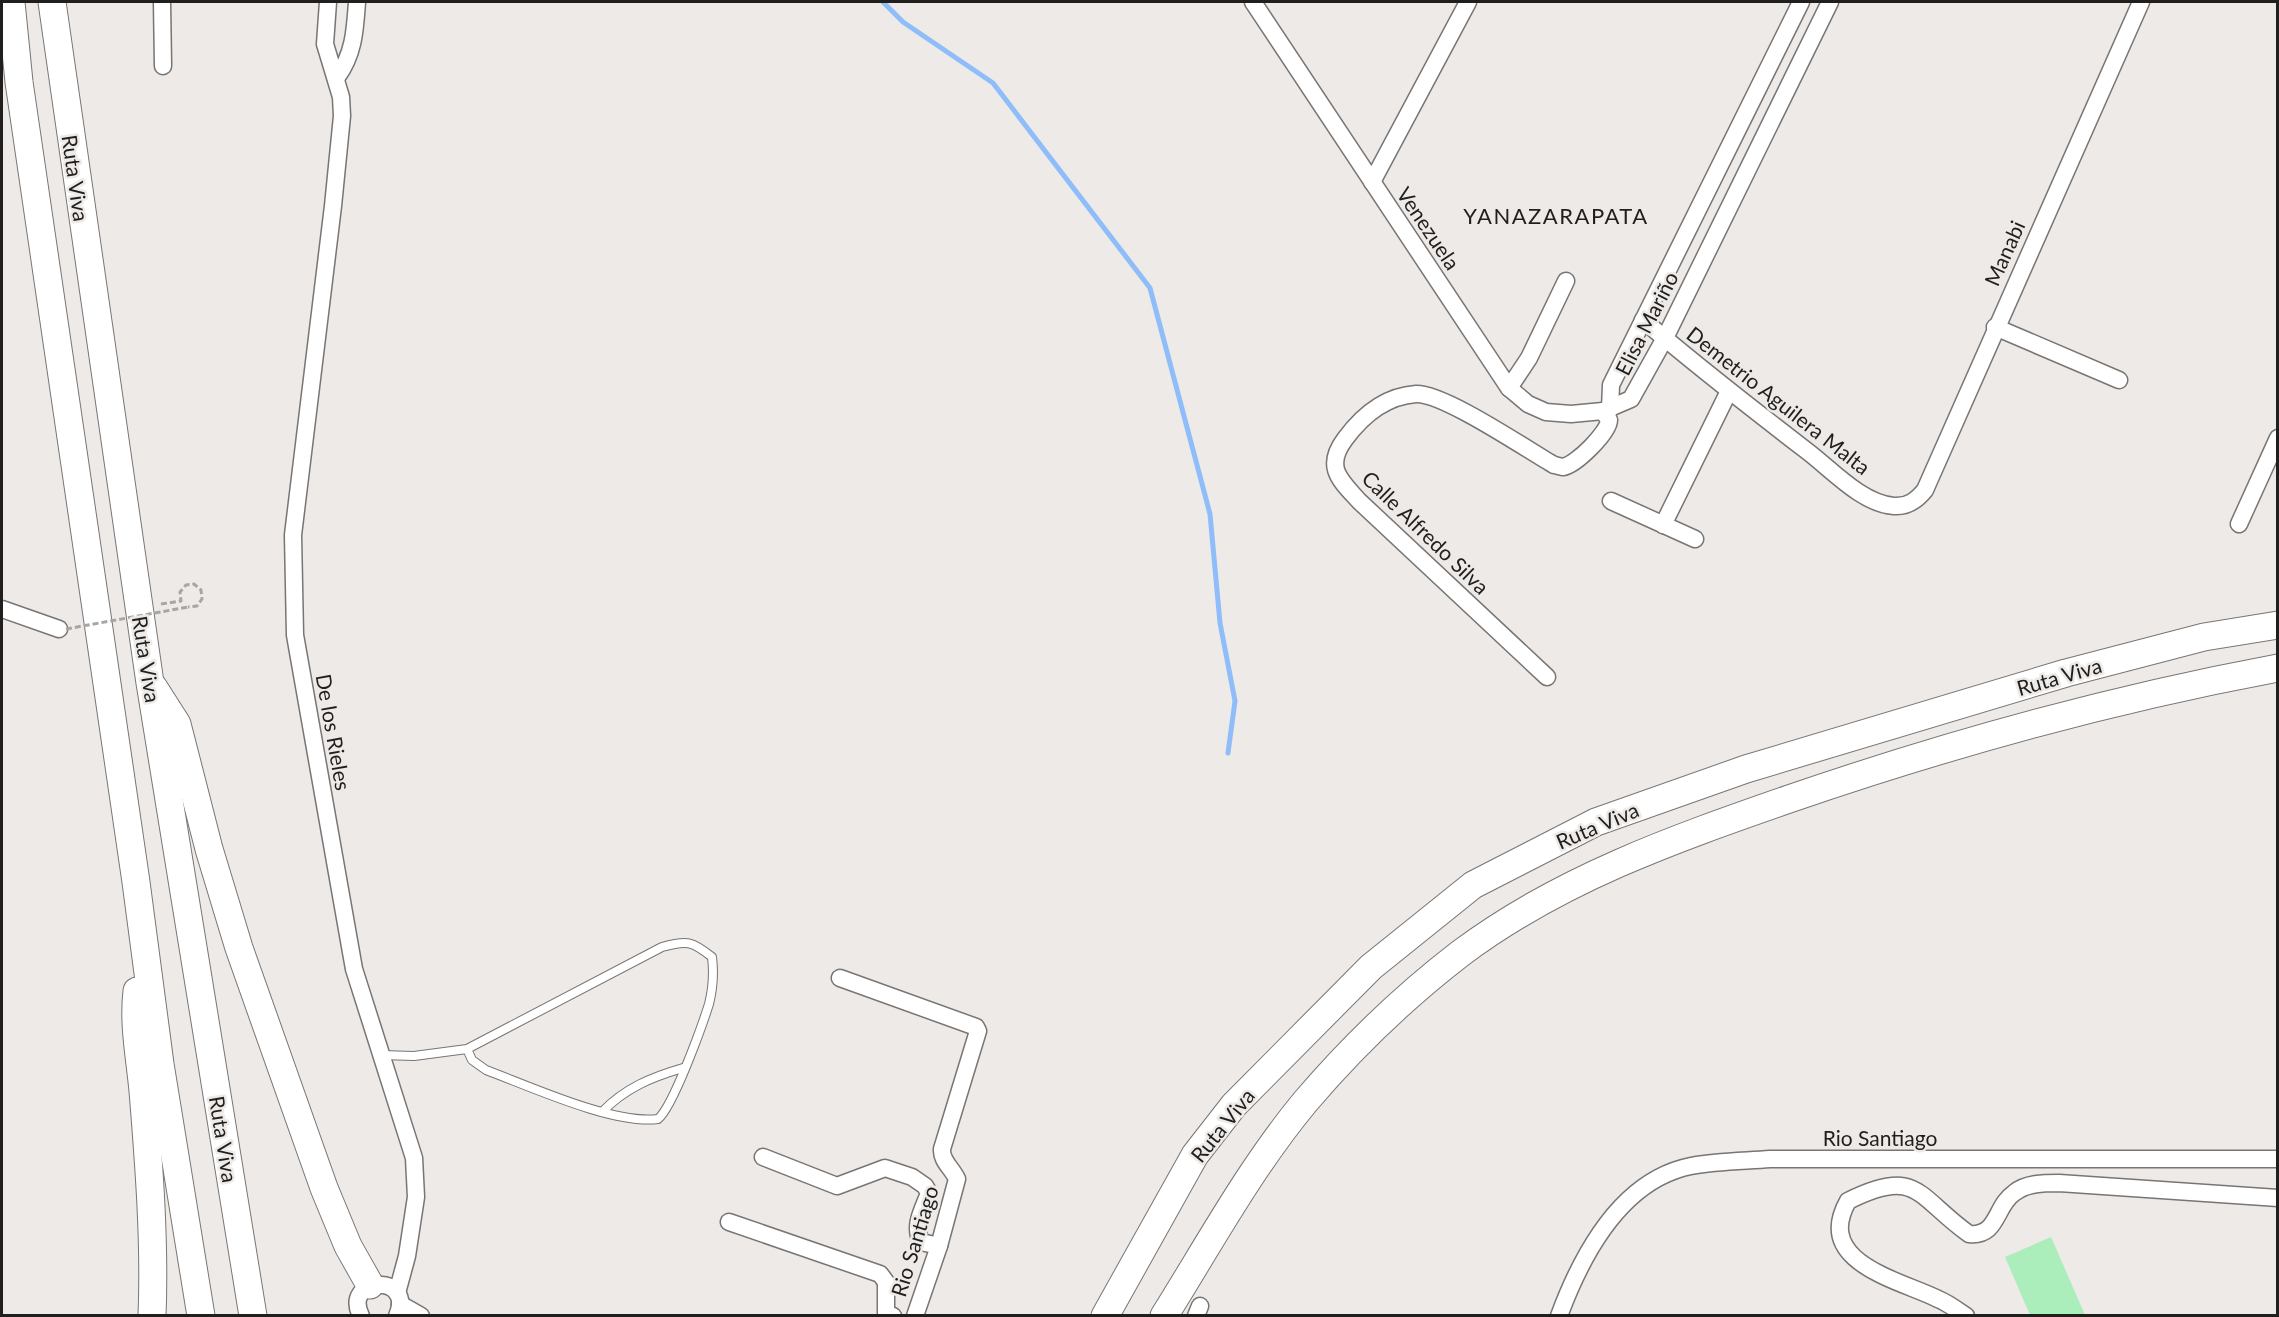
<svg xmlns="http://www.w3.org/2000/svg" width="2279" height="1317" viewBox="0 0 2279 1317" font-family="Lato,sans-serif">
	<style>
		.green { fill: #abedbb }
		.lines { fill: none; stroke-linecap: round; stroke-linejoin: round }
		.stream { stroke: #8fbdfa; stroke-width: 5 }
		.service-casing { stroke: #787573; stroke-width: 10 }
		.minor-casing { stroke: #787573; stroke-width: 19 }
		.trunk-casing { stroke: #787573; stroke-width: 29 }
		.path { stroke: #a8a5a3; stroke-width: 3; stroke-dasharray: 6 3; stroke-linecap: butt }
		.service { stroke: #fff; stroke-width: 8 }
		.minor { stroke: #fff; stroke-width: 16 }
		.trunk { stroke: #fff; stroke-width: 27 }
		.path-bridge { stroke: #a8a5a3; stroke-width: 3; stroke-dasharray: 6 3; stroke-linecap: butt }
		.labels { text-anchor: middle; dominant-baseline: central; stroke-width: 5; stroke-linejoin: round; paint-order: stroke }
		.street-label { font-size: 21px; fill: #201f1e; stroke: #edeae7 }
		.neighbourhood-label { font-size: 22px; letter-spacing: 1.5px; fill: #201f1e; stroke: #edeae7 }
	</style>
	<rect width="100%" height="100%" fill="#edeae7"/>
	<polygon class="green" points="2051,1237 2085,1315 2030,1315 2005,1257"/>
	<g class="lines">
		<polyline class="stream" points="883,2 903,22 993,83 1150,288 1210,514 1220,623 1235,701 1228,753"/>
		<defs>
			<g id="service">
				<path d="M381 1055 414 1056 467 1049 662 947C687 940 692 941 712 957 714 973 713 988 709 1004 702 1026 673 1107 658 1119 614 1125 529 1086 486 1070L472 1060 467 1049"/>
				<path d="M602 1112C625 1088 652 1077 683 1068"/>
			</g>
			<g id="minor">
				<polyline points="162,2 163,66"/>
				<polyline points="328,2 325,44 341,97 342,116 333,206 293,535 295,635 354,969 414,1158 416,1197 407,1256 397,1293"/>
				<polyline points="1253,2 1509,388 1528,404 1546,412 1571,414 1603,411 1631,399 1665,338 1830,2"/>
				<path d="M337 77C354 54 355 30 357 2"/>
				<polyline points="1372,182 1468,2"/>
				<path d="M1643 320C1696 365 1751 408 1807 451 1831 469 1862 504 1894 506 1908 507 1917 500 1925 490L2141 2"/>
				<polyline points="1995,327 2119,380"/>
				<polyline points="1509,388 1529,358 1566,281"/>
				<polyline points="1610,409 1611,385 1801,2"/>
				<polyline points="1611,501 1695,539"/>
				<polyline points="2239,524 2278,438"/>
				<polyline points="1663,525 1729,391"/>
				<polyline points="2,609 59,629"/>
				<path d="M1547 677 1359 501C1340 480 1324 467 1345 439 1362 416 1386 396 1416 394 1444 393 1526 449 1554 465 1555 465 1562 467 1563 467 1576 465 1609 432 1609 420L1603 411"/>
				<path d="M840 978 976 1027 978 1031 942 1149C941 1161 952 1168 957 1179L939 1246 915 1316"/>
				<path d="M763 1157 837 1186 885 1168 912 1177 925 1186 929 1193C923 1210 913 1224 921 1242L939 1246"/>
				<polyline points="729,1222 880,1274 886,1282 886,1313 893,1316"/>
				<polyline points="400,1304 421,1316"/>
				<path d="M361 1316C341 1276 416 1273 397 1316"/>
				<polyline points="1196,1316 1200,1306"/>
				<path d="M1559 1316C1582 1254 1621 1180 1691 1166 1716 1161 1744 1161 1770 1159H2278"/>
				<path d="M1966 1316C1957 1310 1948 1303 1938 1299 1900 1280 1813 1263 1848 1201 1918 1166 1917 1197 1969 1234 1998 1237 1995 1206 2014 1193 2026 1183 2044 1183 2059 1183L2278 1198"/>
			</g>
			<g id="trunk">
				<polyline points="11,2 19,82 136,882 160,1064 201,1316"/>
				<polyline points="52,2 150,683 253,1316"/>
				<polyline points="154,688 177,724 209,849 239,948 324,1188 348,1246 370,1285"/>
				<path d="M137 991C133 1025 140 1058 143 1091 149 1165 155 1243 152 1316"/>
				<polyline points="1105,1316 1195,1155 1234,1105 1371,967 1473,885 1596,822 1746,769 2066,673 2204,637 2278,625"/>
				<path d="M1164 1316C1209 1244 1251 1167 1305 1102 1351 1048 1405 996 1461 953 1560 879 1674 839 1789 799 1949 744 2112 699 2278 668"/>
			</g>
		</defs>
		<use href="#service" class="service-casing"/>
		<use href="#minor" class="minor-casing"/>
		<use href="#trunk" class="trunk-casing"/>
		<polyline class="path" points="161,604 181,601 180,592 186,585 194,584 201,590 202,599 197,606 188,607"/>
		<use href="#service" class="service"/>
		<use href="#minor" class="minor"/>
		<use href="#trunk" class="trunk"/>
		<polyline class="path-bridge" points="66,629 188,607"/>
	</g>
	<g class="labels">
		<g class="street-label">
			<text transform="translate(76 178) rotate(82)">Ruta Viva</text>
			<text transform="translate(1429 228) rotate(56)">Venezuela</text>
			<text transform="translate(2004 253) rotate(-66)">Manabi</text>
			<text transform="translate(1646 323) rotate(-63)">Elisa Mariño</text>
			<text transform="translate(1779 400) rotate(38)">Demetrio Aguilera Malta</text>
			<text transform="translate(1426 532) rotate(44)">Calle Alfredo Silva</text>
			<text transform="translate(147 659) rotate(81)">Ruta Viva</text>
			<text transform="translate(2059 676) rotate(-16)">Ruta Viva</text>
			<text transform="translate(334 732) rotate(80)">De los Rieles</text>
			<text transform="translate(1597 825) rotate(-23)">Ruta Viva</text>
			<text transform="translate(1222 1125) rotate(-51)">Ruta Viva</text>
			<text x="1880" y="1137">Rio Santiago</text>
			<text transform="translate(224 1139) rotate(81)">Ruta Viva</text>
			<text transform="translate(914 1241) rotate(-73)">Rio Santiago</text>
		</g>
		<g class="neighbourhood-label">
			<text x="1556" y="215">YANAZARAPATA</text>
		</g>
	</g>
	<rect width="2279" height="1317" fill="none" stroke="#201f1e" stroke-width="6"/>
</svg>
